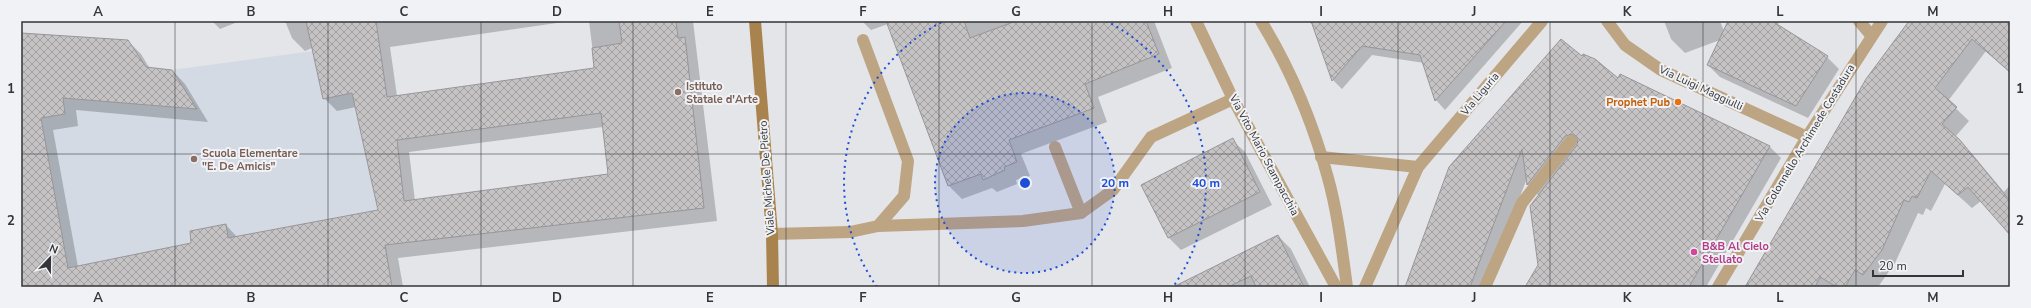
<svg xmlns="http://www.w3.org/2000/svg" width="2031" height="308" viewBox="0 0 2031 308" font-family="'Nunito Sans',sans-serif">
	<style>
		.built { fill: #d3dae3 }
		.shadow { fill: #0003; fill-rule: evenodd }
		.building { fill: url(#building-cross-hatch); stroke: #999598; fill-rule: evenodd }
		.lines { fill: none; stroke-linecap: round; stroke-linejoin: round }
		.lane { stroke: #bda482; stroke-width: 12 }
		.street { stroke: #bda482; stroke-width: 12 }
		.secondary { stroke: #a9834e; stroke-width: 12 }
		.grid { fill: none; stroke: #343536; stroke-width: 1; stroke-opacity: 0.55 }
		.ring { fill: none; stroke: #1d4ed8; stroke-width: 2; stroke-dasharray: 2 4 }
		.education-dot { fill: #8d6e63; stroke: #f0f2f6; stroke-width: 1.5 }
		.food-dot { fill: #e8710a; stroke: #f0f2f6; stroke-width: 1.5 }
		.hotel-dot { fill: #d1479c; stroke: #f0f2f6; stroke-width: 1.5 }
		.labels { text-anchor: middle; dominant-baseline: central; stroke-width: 4; stroke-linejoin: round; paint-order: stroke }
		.education-label { font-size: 11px; font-weight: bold; fill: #785e54; stroke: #f0f2f6; text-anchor: start }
		.street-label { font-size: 11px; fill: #343536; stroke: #f0f2f6 }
		.food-label { font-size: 11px; font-weight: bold; fill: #c56008; stroke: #f0f2f6; text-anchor: end }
		.hotel-label { font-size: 11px; font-weight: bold; fill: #b23c85; stroke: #f0f2f6; text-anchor: start }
		.centre { fill: #1d4ed8; stroke: #f0f2f6; stroke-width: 2 }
		.ring-label { font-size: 12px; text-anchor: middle; font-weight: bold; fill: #1d4ed8; stroke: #f0f2f6; stroke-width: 4; stroke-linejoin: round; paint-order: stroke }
		.neatline { fill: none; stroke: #343536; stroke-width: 1.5 }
		.grid-label { font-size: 13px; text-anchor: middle; font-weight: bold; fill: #343536 }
	</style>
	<defs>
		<pattern id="building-cross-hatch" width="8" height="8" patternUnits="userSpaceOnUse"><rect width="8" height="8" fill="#c6c3c5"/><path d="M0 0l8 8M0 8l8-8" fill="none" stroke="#a29fa1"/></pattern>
	</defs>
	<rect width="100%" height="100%" fill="#e3e5e9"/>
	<polygon class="built" points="313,51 352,93 378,210 380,209 391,278 335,287 21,287 21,94 193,109 194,105 172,70"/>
	<g class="shadow">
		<polygon points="212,21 240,21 220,29"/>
		<path d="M285 21H571L390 47 397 96 595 69 589 21H693L717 221 398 258 403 287H21V34L128 41 141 54 150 69 172 70 185 84 208 122 76 110 78 126 53 130 78 267 193 244 226 225 238 238 379 211 356 107 337 111 324 98 312 48 305 51 292 38ZM603 127 610 175 415 201 409 152Z"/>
		<polygon points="862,21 1154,21 1172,68 1098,97 1107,122 1021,154 1030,176 1016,180 1017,184 997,192 992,188 962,199 949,186 888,24 871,30"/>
		<polygon points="1308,21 1523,21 1445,110 1436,100 1424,63 1372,55 1342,89 1333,80 1313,25"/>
		<polygon points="1664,21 1720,21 1724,31 1729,21 1781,21 1777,25 1827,57 1839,69 1808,118 1720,77 1708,65 1720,40 1685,53 1671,39"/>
		<polygon points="1911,21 2010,21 2010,73 1986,51 1948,101 1969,121 1955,137 1973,155 2004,192 2010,185 2010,234 1981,201 1972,208 1945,184 1931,211 1926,208 1923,215 1918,213 1895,263 1878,287 1746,287"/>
		<polygon points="1582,57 1618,79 1620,75 1770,147 1781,158 1706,287 1526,287 1539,265 1539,196 1528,185 1527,178 1486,287 1406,287"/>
		<polygon points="1232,140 1245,152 1272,205 1181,250 1169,238 1142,185"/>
		<polygon points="1278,236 1291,249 1310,287 1203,287"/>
	</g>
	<g class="building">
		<path d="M306 21H376L387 97 594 68 592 48 622 43 619 21H676L678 38 685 37 704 208 385 245 392 287H21V33L128 40 146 67 172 70 197 109 63 98 65 114 41 118 68 268 191 243 190 231 226 224 228 238 378 210 352 93 323 99ZM601 113 608 174 404 201 397 140Z"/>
		<polygon points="886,21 964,21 970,38 1016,21 1146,21 1159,54 1085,84 1094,108 1009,140 1017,162 1004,167 1005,170 983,180 981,174 948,186"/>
		<polygon points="1311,21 1506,21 1435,101 1420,55 1362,46 1332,81"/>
		<polygon points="1728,21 1772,21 1828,56 1796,106 1707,65"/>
		<polygon points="1909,21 2010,21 2010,72 1972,39 1935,88 1957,107 1942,124 1960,140 2010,201 2010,235 1968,187 1958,195 1931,171 1917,198 1912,196 1909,202 1904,200 1882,250 1863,275 1855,270 1845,287 1837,287 1820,277 1815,287 1745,287 1866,79"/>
		<polygon points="1561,39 1582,56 1583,54 1595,59 1618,78 1620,74 1770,146 1689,287 1525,287 1538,265 1530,206 1577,145 1578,138 1572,134 1565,136 1527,185 1522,149 1470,287 1405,287 1449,167"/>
		<polygon points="1233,138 1260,192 1168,238 1141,185"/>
		<polygon points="1278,235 1304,287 1256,287 1251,276 1228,287 1173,287"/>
	</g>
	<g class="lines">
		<g class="lane">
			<polyline points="1055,147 1081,213"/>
			<polyline points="878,226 1023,221 1081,213 1113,190 1151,137 1233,99"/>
			<polyline points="772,234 850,232 878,226 904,196 908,161 863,40"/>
			<polyline points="1485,287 1522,203 1571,141"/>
		</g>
		<g class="street">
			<polyline points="1196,21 1233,99 1336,287"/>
			<path d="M1261 21C1291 70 1313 123 1328 178 1338 214 1342 251 1347 287"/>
			<polyline points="1607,21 1625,45 1661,70 1807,137"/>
			<polyline points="1859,21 1871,35"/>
			<polyline points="1321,157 1418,167"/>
			<polyline points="1365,287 1418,167 1542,21"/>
			<polyline points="1718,287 1807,137 1882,21"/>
		</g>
		<polyline class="secondary" points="755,21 772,234 773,287"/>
	</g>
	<path class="grid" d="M175 21V287M328 21V287M481 21V287M633 21V287M786 21V287M939 21V287M1092 21V287M1245 21V287M1398 21V287M1550 21V287M1703 21V287M1856 21V287M21 154H2010"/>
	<circle cx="1025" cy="183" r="90" fill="#1d4ed8" fill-opacity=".12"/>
	<g class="ring">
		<circle cx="1025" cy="183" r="90"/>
		<path d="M877 287A181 181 0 0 1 944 21M1106 21A181 181 0 0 1 1173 287"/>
	</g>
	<g class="education-dot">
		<circle cx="678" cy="92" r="4"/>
		<circle cx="194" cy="159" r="4"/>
	</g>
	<circle class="food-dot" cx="1678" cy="102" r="4"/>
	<circle class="hotel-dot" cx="1694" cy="252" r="4"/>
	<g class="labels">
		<g class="education-label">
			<text x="686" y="86">Istituto<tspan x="686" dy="13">Statale d'Arte</tspan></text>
			<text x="202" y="153">Scuola Elementare<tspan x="202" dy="13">"E. De Amicis"</tspan></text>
		</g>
		<g class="street-label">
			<text transform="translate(1701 88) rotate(25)">Via Luigi Maggiulli</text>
			<text transform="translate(1480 94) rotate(-50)">Via Liguria</text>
			<text transform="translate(1805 143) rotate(-59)">Via Colonnello Archimede Costadura</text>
			<text transform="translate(1264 155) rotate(62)">Via Vito Mario Stampacchia</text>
			<text transform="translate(767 178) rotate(-94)">Viale Michele De Pietro</text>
		</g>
		<g class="food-label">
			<text x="1670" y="102">Prophet Pub</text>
		</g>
		<g class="hotel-label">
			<text x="1702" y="246">B&amp;B Al Cielo<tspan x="1702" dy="13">Stellato</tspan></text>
		</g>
	</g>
	<circle cx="1025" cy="183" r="6" class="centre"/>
	<g class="ring-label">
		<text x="1115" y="187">20 m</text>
		<text x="1206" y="187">40 m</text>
	</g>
	<rect width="2031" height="308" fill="none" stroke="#f0f2f6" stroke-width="44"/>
	<g transform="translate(50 258) rotate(22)" stroke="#f0f2f6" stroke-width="3" paint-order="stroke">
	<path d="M0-3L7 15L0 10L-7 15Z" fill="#343536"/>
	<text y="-6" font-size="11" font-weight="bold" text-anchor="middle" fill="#343536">N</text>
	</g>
	<path d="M1873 270v6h90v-6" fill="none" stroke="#343536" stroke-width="2"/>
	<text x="1879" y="270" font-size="12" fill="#343536" stroke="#f0f2f6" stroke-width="3" paint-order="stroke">20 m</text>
	<rect x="22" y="22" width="1987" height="264" class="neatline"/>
	<g class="grid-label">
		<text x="98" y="16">A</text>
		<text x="251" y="16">B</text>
		<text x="404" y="16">C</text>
		<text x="557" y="16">D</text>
		<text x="710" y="16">E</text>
		<text x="863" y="16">F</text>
		<text x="1016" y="16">G</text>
		<text x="1168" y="16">H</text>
		<text x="1321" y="16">I</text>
		<text x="1474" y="16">J</text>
		<text x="1627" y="16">K</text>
		<text x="1780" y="16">L</text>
		<text x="1933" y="16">M</text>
		<text x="11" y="93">1</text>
		<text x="2020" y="93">1</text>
		<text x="11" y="225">2</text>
		<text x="2020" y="225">2</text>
		<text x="98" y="302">A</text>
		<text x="251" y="302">B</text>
		<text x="404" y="302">C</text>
		<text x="557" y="302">D</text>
		<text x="710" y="302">E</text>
		<text x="863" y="302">F</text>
		<text x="1016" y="302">G</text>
		<text x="1168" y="302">H</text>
		<text x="1321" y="302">I</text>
		<text x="1474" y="302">J</text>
		<text x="1627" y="302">K</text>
		<text x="1780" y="302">L</text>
		<text x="1933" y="302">M</text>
	</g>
</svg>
